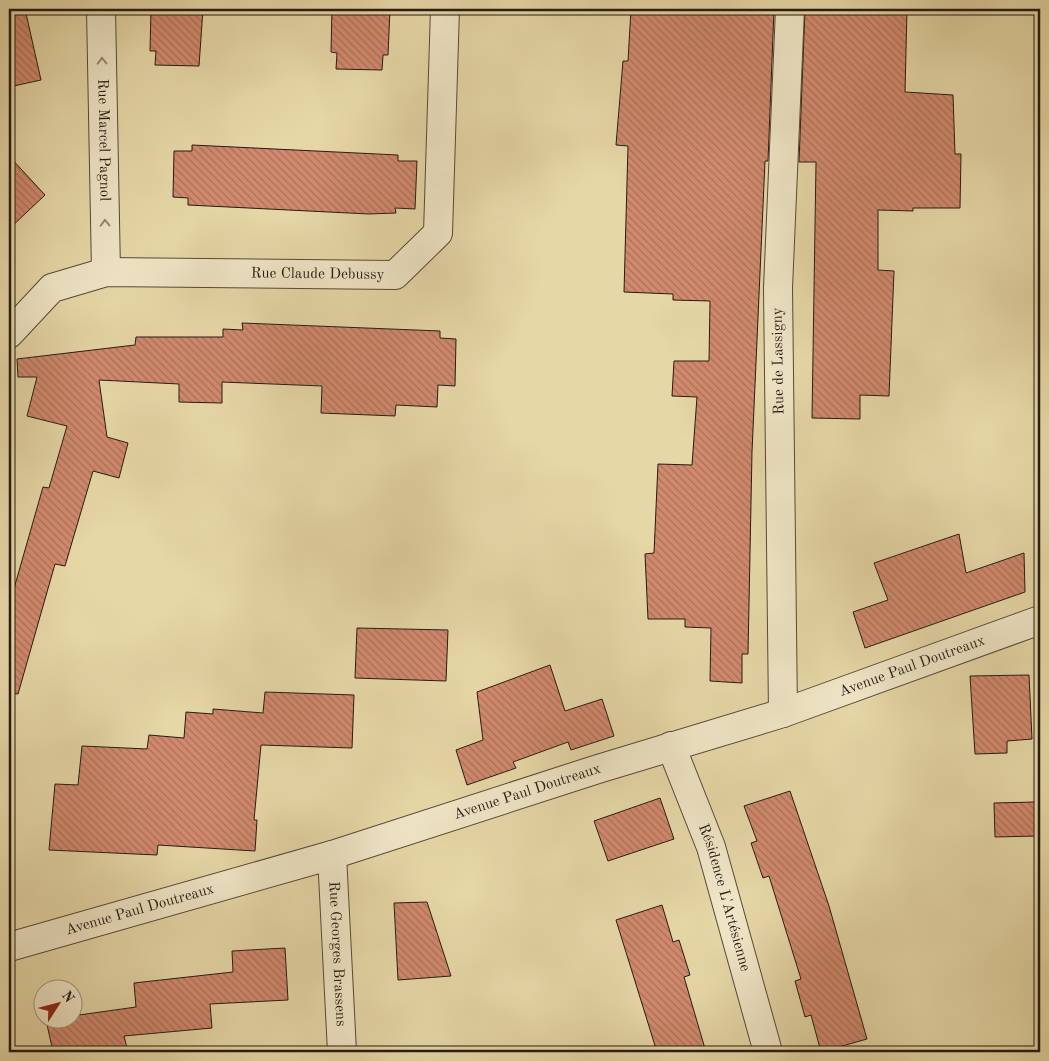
<svg xmlns="http://www.w3.org/2000/svg" width="1049" height="1061" viewBox="0 0 1049 1061" font-family="'Old Standard TT',serif">
	<style>
		.building { fill: url(#building-back-hatch); stroke: #251b13 }
		.lines { fill: none; stroke-linecap: round; stroke-linejoin: round }
		.minor-casing { stroke: #554a38; stroke-width: 30 }
		.minor { stroke: #efe5c6; stroke-width: 28 }
		.oneway { stroke: #948a75 }
		.labels { text-anchor: middle; dominant-baseline: central; stroke-width: 4.5; stroke-linejoin: round; paint-order: stroke }
		.street-label { font-size: 15px; fill: #251b13; stroke: #efe5c6 }
	</style>
	<defs>
		<pattern id="building-back-hatch" width="6" height="6" patternUnits="userSpaceOnUse" patternTransform="scale(1.25)"><rect width="6" height="6" fill="#d28a6e"/><path d="M-1 5l2 2M0 0l6 6M5-1l2 2" fill="none" stroke="#aa7059"/></pattern>
	</defs>
	<rect width="100%" height="100%" fill="#e6d7a7"/>
	<filter id="stains"><feTurbulence type="fractalNoise" baseFrequency=".004" numOctaves="4"/><feColorMatrix values="0 0 0 0 .2 0 0 0 0 .09 0 0 0 0 .02 0 0 0 .5 -.17"/></filter>
	<radialGradient id="worn" r=".72"><stop offset=".6" stop-color="#630" stop-opacity="0"/><stop offset="1" stop-color="#630" stop-opacity=".3"/></radialGradient>
	<g class="building">
		<polygon points="9,9 25,9 41,80 9,87"/>
		<polygon points="151,9 203,9 199,66 155,65 156,51 150,51"/>
		<polygon points="332,9 390,9 388,55 383,55 382,70 336,69 337,53 331,52"/>
		<polygon points="631,9 774,9 768,161 765,161 752,452 748,654 742,654 742,683 710,681 711,628 685,627 685,619 648,619 645,554 654,553 658,464 692,465 697,397 672,396 674,361 709,361 710,301 673,300 673,294 624,292 628,146 616,145 623,61 628,61"/>
		<polygon points="805,9 907,9 905,92 953,95 955,154 961,154 960,208 913,208 913,211 878,210 878,270 894,271 889,396 860,395 860,419 812,418 816,162 799,162"/>
		<polygon points="192,145 398,155 398,161 417,161 415,209 395,208 396,213 369,214 188,205 188,198 173,197 174,151 192,151"/>
		<polygon points="9,156 45,195 9,229"/>
		<polygon points="242,323 440,331 440,338 456,339 455,386 438,385 437,407 396,405 395,416 321,413 322,386 222,382 222,403 179,402 179,384 99,380 107,437 128,443 119,478 93,471 65,566 55,564 18,694 9,693 9,606 43,487 49,488 67,426 27,416 37,377 18,377 17,359 135,345 136,337 223,337 223,329 243,330"/>
		<polygon points="959,534 966,573 1024,553 1025,592 865,648 853,612 888,600 874,563"/>
		<polygon points="357,628 448,630 446,681 355,678"/>
		<polygon points="550,665 565,711 602,699 614,736 571,750 568,742 513,762 516,768 467,785 456,750 483,740 477,692"/>
		<polygon points="1029,675 1032,739 1007,741 1007,753 975,754 970,676"/>
		<polygon points="265,692 354,695 352,748 261,745 254,820 257,820 255,851 158,845 157,855 49,850 55,784 78,785 82,746 147,749 149,735 184,738 186,712 213,714 213,709 263,713"/>
		<polygon points="790,791 829,906 867,1039 821,1052 811,1015 805,1017 795,981 801,979 769,876 763,878 751,843 757,841 744,806"/>
		<polygon points="660,798 674,839 608,861 594,821"/>
		<polygon points="1036,802 1037,836 995,837 994,803"/>
		<polygon points="427,902 451,976 398,980 394,903"/>
		<polygon points="662,905 673,942 679,940 690,975 684,977 706,1052 657,1052 616,920"/>
		<polygon points="285,948 288,1000 210,1004 212,1028 124,1036 128,1052 53,1052 46,1020 72,1018 72,1016 136,1007 134,983 233,972 232,951"/>
	</g>
	<g class="lines">
		<defs>
			<g id="minor">
				<path id="s1" d="M101 9 106 272"/>
				<path id="s2" d="M9 334 52 288 106 272 395 275 438 233 445 9"/>
				<polyline points="783,713 778,288 790,9"/>
				<path id="s3" d="M671 746 711 847 768 1052"/>
				<path id="s4" d="M332 855 342 1052"/>
				<path id="s5" d="M9 947 332 855 598 769 783 713 1040 620"/>
			</g>
		</defs>
		<use href="#minor" class="minor-casing"/>
		<use href="#minor" class="minor"/>
	</g>
	<defs><path id="oneway-chevron" d="M-2-3.5L2.5 0L-2 3.5" fill="none" stroke-width="1.6" stroke-linecap="round" stroke-linejoin="round" transform="scale(1.25)"/></defs>
	<g class="oneway">
		<use href="#oneway-chevron" transform="translate(102 61) rotate(-91)"/>
		<use href="#oneway-chevron" transform="translate(105 223) rotate(-91)"/>
	</g>
	<g class="labels">
		<g class="street-label">
			<text stroke="none"><textPath href="#s1" startOffset="131">Rue Marcel Pagnol</textPath></text>
			<text stroke="none"><textPath href="#s2" startOffset="331">Rue Claude Debussy</textPath></text>
			<text transform="translate(779 361) rotate(-91)">Rue de Lassigny</text>
			<text stroke="none"><textPath href="#s5" startOffset="946">Avenue Paul Doutreaux</textPath></text>
			<text stroke="none"><textPath href="#s5" startOffset="541">Avenue Paul Doutreaux</textPath></text>
			<text stroke="none"><textPath href="#s3" startOffset="161">Résidence L'Artésienne</textPath></text>
			<text stroke="none"><textPath href="#s5" startOffset="136">Avenue Paul Doutreaux</textPath></text>
			<text stroke="none"><textPath href="#s4" startOffset="99">Rue Georges Brassens</textPath></text>
		</g>
	</g>
	<rect width="1049" height="1061" fill="none" stroke="#e6d7a7" stroke-width="30"/>
	<rect x="10" y="10" width="1029" height="1041" fill="none" stroke="#251b13" stroke-width="2.5"/>
	<rect x="15" y="15" width="1019" height="1031" fill="none" stroke="#251b13"/>
	<g transform="translate(58 1004) rotate(54)"><circle r="24" fill="#efe5c6" stroke="#9e947e"/>
	<path d="M0-4L9 19L0 12L-9 19Z" fill="#8f2418"/>
	<text y="-8" font-size="14" font-weight="bold" text-anchor="middle" fill="#251b13">N</text>
	</g>
	<rect width="100%" height="100%" filter="url(#stains)"/>
	<rect width="100%" height="100%" fill="url(#worn)"/>
</svg>
